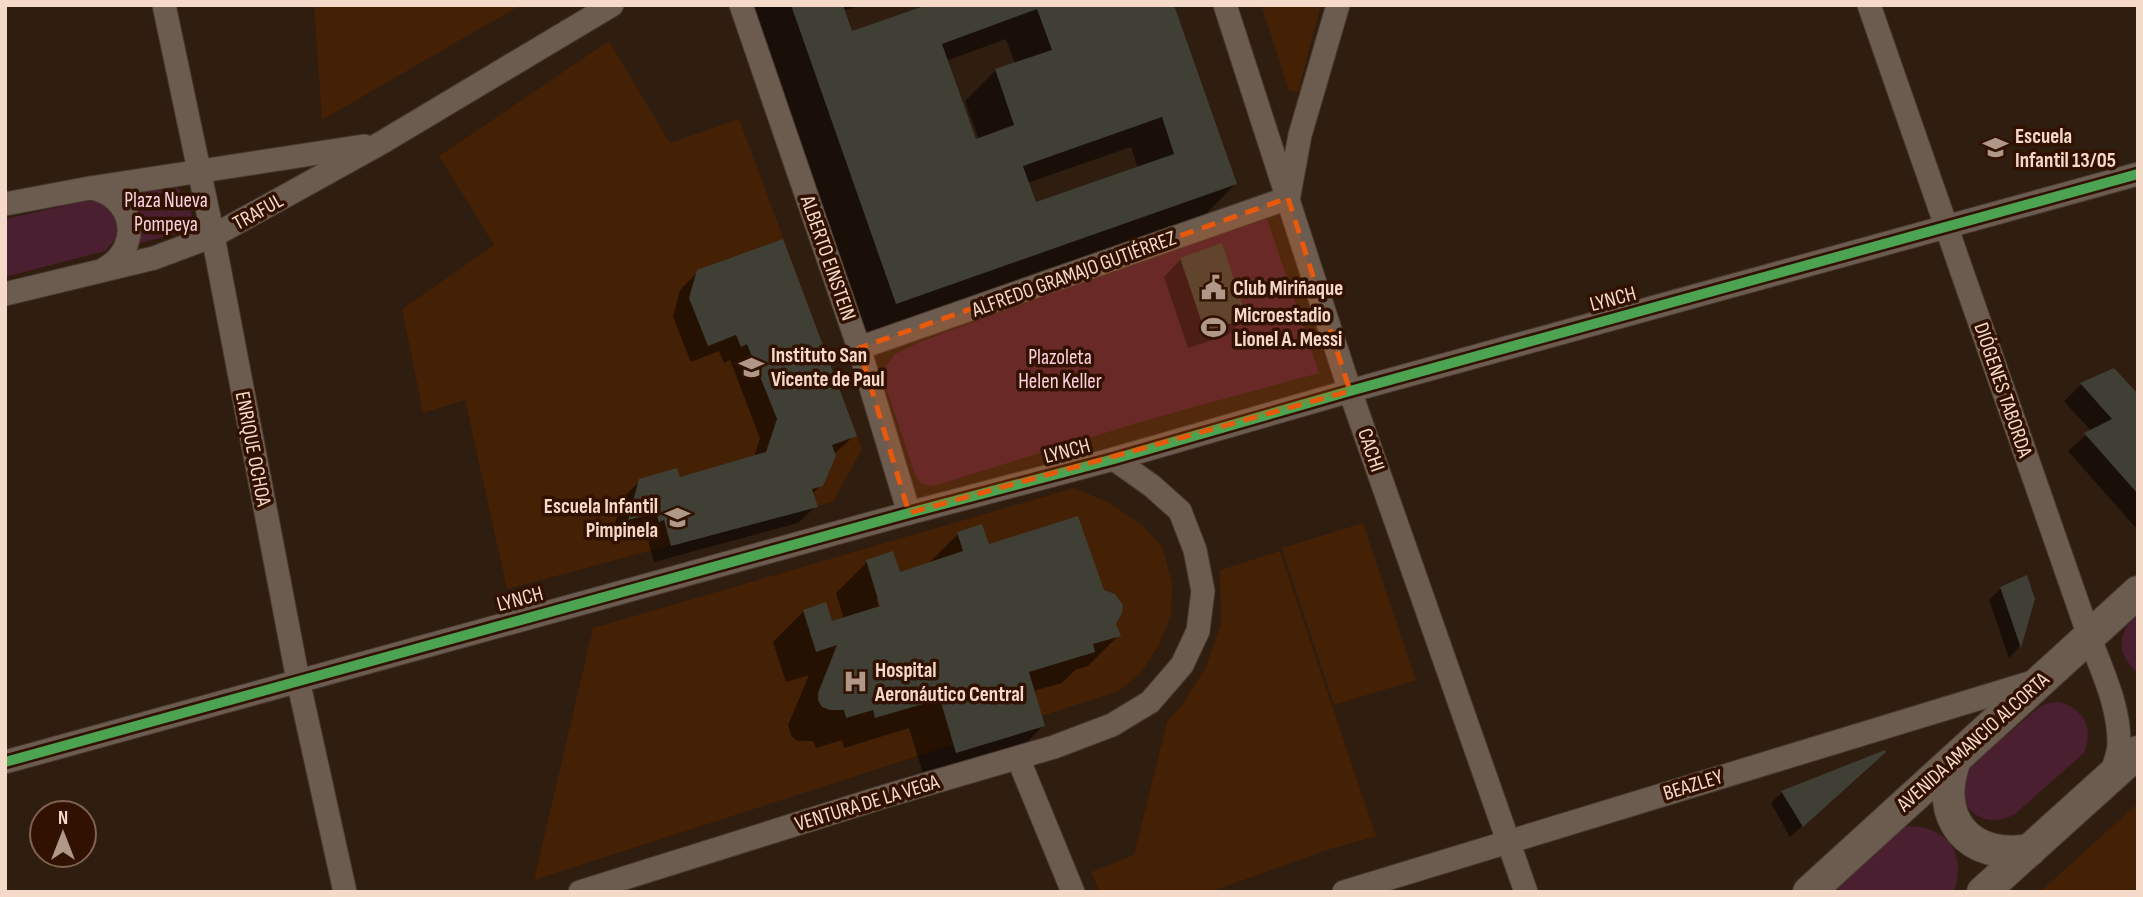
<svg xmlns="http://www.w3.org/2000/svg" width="2143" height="897" viewBox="0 0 2143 897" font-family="'Sofia Sans Condensed',sans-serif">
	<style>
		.built { fill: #442004 }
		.green { fill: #4a1f2f }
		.shadow { fill: #0007; fill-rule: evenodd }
		.building { fill: #3f3f35; fill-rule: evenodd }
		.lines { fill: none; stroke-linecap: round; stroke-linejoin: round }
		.street-casing { stroke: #47382e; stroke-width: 25 }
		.secondary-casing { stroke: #47382e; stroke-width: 34 }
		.street { stroke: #6c5b4f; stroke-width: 23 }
		.secondary { stroke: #6c5b4f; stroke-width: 32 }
		.cycleway-casing { stroke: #311200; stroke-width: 15 }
		.cycleway { stroke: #4ca352; stroke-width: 10 }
		.marked { fill: #e8590c; fill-opacity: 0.2; stroke: #e8590c; stroke-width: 5; stroke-dasharray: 14 9; stroke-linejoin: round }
		.labels { text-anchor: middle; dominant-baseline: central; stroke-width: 7; stroke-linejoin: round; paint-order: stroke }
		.poi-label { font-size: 21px; font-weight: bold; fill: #f6dac9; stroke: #311200; text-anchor: start }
		.park-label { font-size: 21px; fill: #fdd0e1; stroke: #311200 }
		.street-label { font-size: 21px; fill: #f6dac9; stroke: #311200 }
	</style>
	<rect width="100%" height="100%" fill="#2f1d10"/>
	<g class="built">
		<polygon points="314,5 521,5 322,120"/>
		<polygon points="1261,5 1321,5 1298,92 1289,91"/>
		<polygon points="609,41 670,143 739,119 862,449 833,502 507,589 465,400 423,413 402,309 494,245 439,156"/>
		<polygon points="1074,488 1110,503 1142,525 1162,547 1172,582 1171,616 1158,647 1141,672 1119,691 534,880 593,628"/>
		<polygon points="1363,523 1416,680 1334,705 1282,548"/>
		<polygon points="1280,551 1376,836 1324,851 1210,892 1100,892 1091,872 1134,855 1167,722 1182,705 1206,667 1221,624 1220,570"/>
		<polygon points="2138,803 2138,892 2040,892"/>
	</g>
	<g class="green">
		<polygon points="178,188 189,203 192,217 180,233 140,243 140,221 126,194"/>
		<path d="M90 200 110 206C121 226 122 234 105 251L5 277V219Z"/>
		<polygon points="1267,219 1319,373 1150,419 933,486 921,483 915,474 884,381 887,365 895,354 922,341 1106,274"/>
		<path d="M2138 615V674C2117 653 2115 635 2138 615Z"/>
		<path d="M2059 702C2084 709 2094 728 2084 753L2015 814C1993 826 1973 820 1962 798L1968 768 2038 708 2048 703Z"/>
		<path d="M1908 826C1948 826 1967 854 1954 892H1823L1895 831Z"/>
	</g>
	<g class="shadow">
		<path d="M750 5H861L844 11 851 34 931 5H1172L1235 184 1205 215 866 333ZM1006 39 1015 64 996 70 965 101 979 140 975 142 946 61ZM1131 147 1138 168 1035 204 1027 183Z"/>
		<polygon points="1181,259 1245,317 1228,335 1188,348 1164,277"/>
		<polygon points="698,272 855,435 834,454 821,485 812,494 816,506 798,523 654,562 647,536 642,538 639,529 612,536 622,499 640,481 679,479 754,458 760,438 730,360 724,363 719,351 691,362 673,317 680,290"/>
		<polygon points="2113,370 2138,397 2138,525 2135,527 2068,451 2091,431 2064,401 2081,385"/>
		<path d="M958 534 987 546 1114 624 1119 635 1088 666 1075 670 1062 683 1033 691 1043 726 1013 756 926 783 909 728 844 748 842 740 816 748 813 741H798L792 737 788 725 809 675 786 682 773 642 804 611 831 624 844 619 836 593 867 562 899 574 927 565ZM876 599H880L882 615Z"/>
		<polygon points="2001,588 2033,599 2019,647 2009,658 1989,600"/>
		<polygon points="1872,763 1790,837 1771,803 1782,792"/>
	</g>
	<g class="building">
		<path d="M791 5H843L852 31 927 5H1174L1237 184 896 304ZM1037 9 1052 50 995 69 1014 125 976 139 942 44ZM1162 117 1174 154 1036 202 1023 166Z"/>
		<polygon points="783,239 857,436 832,445 836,456 823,486 812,489 818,507 671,546 664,520 659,522 656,513 628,520 639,479 677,468 680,477 766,452 777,419 747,344 741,347 736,335 708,346 689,298 697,270"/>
		<polygon points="1222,243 1247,318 1205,332 1180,258"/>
		<polygon points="2114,368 2138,394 2138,494 2084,433 2112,419 2080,383"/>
		<polygon points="1078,516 1104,590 1115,594 1123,605 1122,613 1116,624 1121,636 1093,644 1095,652 1029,672 1045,726 956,753 940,699 875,718 873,710 846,718 844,710 830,710 822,707 818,700 818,693 837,645 816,652 803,610 826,602 832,621 880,606 866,560 893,551 900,572 963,551 957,532 982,524 989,544"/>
		<polygon points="2027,575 2035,599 2021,648 2000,587"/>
		<polygon points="1885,750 1886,752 1803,827 1781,791"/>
	</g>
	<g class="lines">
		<defs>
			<g id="street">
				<polyline points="164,5 213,236 298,680 345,892"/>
				<polyline points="741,5 859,348 909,513"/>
				<polyline points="1225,5 1350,391 1526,892"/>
				<path d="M1869 5 2089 636C2102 671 2120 707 2119 746 2118 756 2113 768 2110 778"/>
				<path d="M90 188C134 195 143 246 106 268"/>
				<polyline points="1289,195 1300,135 1338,5"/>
				<polyline points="5,204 90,188 364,146"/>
				<polyline points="5,294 154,258 213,236 381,143 612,5"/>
				<polyline points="859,348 1288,198"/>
				<polyline points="1018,758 1073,892"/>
				<polyline points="5,762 909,513 1114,459 1350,391 2138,174"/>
				<polyline points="580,892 886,796 1054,747 1112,725 1150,702 1182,665 1198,631 1203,591 1195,550 1180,511 1152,486 1114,459"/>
				<polyline points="1344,892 2036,681"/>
			</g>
			<g id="secondary">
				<path d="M1955 760C1933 818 1969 861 2030 850"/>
				<polyline points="1809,892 2138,592"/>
				<polyline points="1983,892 2138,752"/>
			</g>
		</defs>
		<use href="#street" class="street-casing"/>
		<use href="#secondary" class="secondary-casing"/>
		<use href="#street" class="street"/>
		<use href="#secondary" class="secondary"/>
		<defs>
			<polyline id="cycleway" points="5,762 909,513 1114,459 1350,391 2138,174"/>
		</defs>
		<use href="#cycleway" class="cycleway-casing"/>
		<use href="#cycleway" class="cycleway"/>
	</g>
	<path class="marked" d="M1288 198 1350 391 909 513 859 348Z"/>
	<defs>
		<symbol id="school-bare" viewBox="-9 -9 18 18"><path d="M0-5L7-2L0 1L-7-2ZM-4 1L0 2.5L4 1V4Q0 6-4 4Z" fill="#b09888" stroke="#311200" stroke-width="2.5" paint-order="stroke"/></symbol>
		<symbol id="civic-bare" viewBox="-9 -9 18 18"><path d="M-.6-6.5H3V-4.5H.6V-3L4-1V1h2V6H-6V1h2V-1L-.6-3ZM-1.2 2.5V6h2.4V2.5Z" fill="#b09888" stroke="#311200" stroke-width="2.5" paint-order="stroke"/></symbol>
		<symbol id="stadium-bare" viewBox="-9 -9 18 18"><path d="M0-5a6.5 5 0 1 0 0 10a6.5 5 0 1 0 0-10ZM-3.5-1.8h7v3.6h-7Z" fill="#b09888" stroke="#311200" stroke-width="2.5" paint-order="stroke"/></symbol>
		<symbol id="hospital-bare" viewBox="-9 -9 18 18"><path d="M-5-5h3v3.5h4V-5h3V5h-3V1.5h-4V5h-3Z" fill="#b09888" stroke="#311200" stroke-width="2.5" paint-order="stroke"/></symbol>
	</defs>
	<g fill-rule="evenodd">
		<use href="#school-bare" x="1978" y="130" width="35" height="35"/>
		<use href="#civic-bare" x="1196" y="270" width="35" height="35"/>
		<use href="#stadium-bare" x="1196" y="310" width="35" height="35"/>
		<use href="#school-bare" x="734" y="350" width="35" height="35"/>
		<use href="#school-bare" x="660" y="500" width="35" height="35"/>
		<use href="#hospital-bare" x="838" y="664" width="35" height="35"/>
	</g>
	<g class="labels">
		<g class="poi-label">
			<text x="2015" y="136">Escuela<tspan x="2015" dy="24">Infantil 13/05</tspan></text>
			<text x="1233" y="288">Club Miriñaque</text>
			<text x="1234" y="315">Microestadio<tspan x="1234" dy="24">Lionel A. Messi</tspan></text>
			<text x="771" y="355">Instituto San<tspan x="771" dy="24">Vicente de Paul</tspan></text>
			<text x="658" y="506" text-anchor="end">Escuela Infantil<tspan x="658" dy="24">Pimpinela</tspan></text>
			<text x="875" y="670">Hospital<tspan x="875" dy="24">Aeronáutico Central</tspan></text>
		</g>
		<g class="park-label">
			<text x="166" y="200">Plaza Nueva<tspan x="166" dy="24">Pompeya</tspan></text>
			<text x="1060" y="357">Plazoleta<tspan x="1060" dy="24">Helen Keller</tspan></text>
		</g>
		<g class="street-label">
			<text transform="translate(258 212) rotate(-29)">TRAFUL</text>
			<text transform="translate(828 258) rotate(71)">ALBERTO EINSTEIN</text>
			<text transform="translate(1074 274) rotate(-20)">ALFREDO GRAMAJO GUTIÉRREZ</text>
			<text transform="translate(1613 299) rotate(-15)">LYNCH</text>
			<text transform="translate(2003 390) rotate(71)">DIÓGENES TABORDA</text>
			<text transform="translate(253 449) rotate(79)">ENRIQUE OCHOA</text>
			<text transform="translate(1371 450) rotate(71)">CACHI</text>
			<text transform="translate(1067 451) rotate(-15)">LYNCH</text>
			<text transform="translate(520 599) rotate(-15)">LYNCH</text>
			<text transform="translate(1973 742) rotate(-42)">AVENIDA AMANCIO ALCORTA</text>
			<text transform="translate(1693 785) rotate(-17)">BEAZLEY</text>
			<text transform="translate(867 803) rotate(-17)">VENTURA DE LA VEGA</text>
		</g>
	</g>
	<rect width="2143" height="897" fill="none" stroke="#f6dac9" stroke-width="14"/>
	<g transform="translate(63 834)"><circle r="33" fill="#311200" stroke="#806250" stroke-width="2"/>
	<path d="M0-5L12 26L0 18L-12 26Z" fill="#b09888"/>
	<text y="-10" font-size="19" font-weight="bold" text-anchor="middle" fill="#f6dac9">N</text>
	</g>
</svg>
